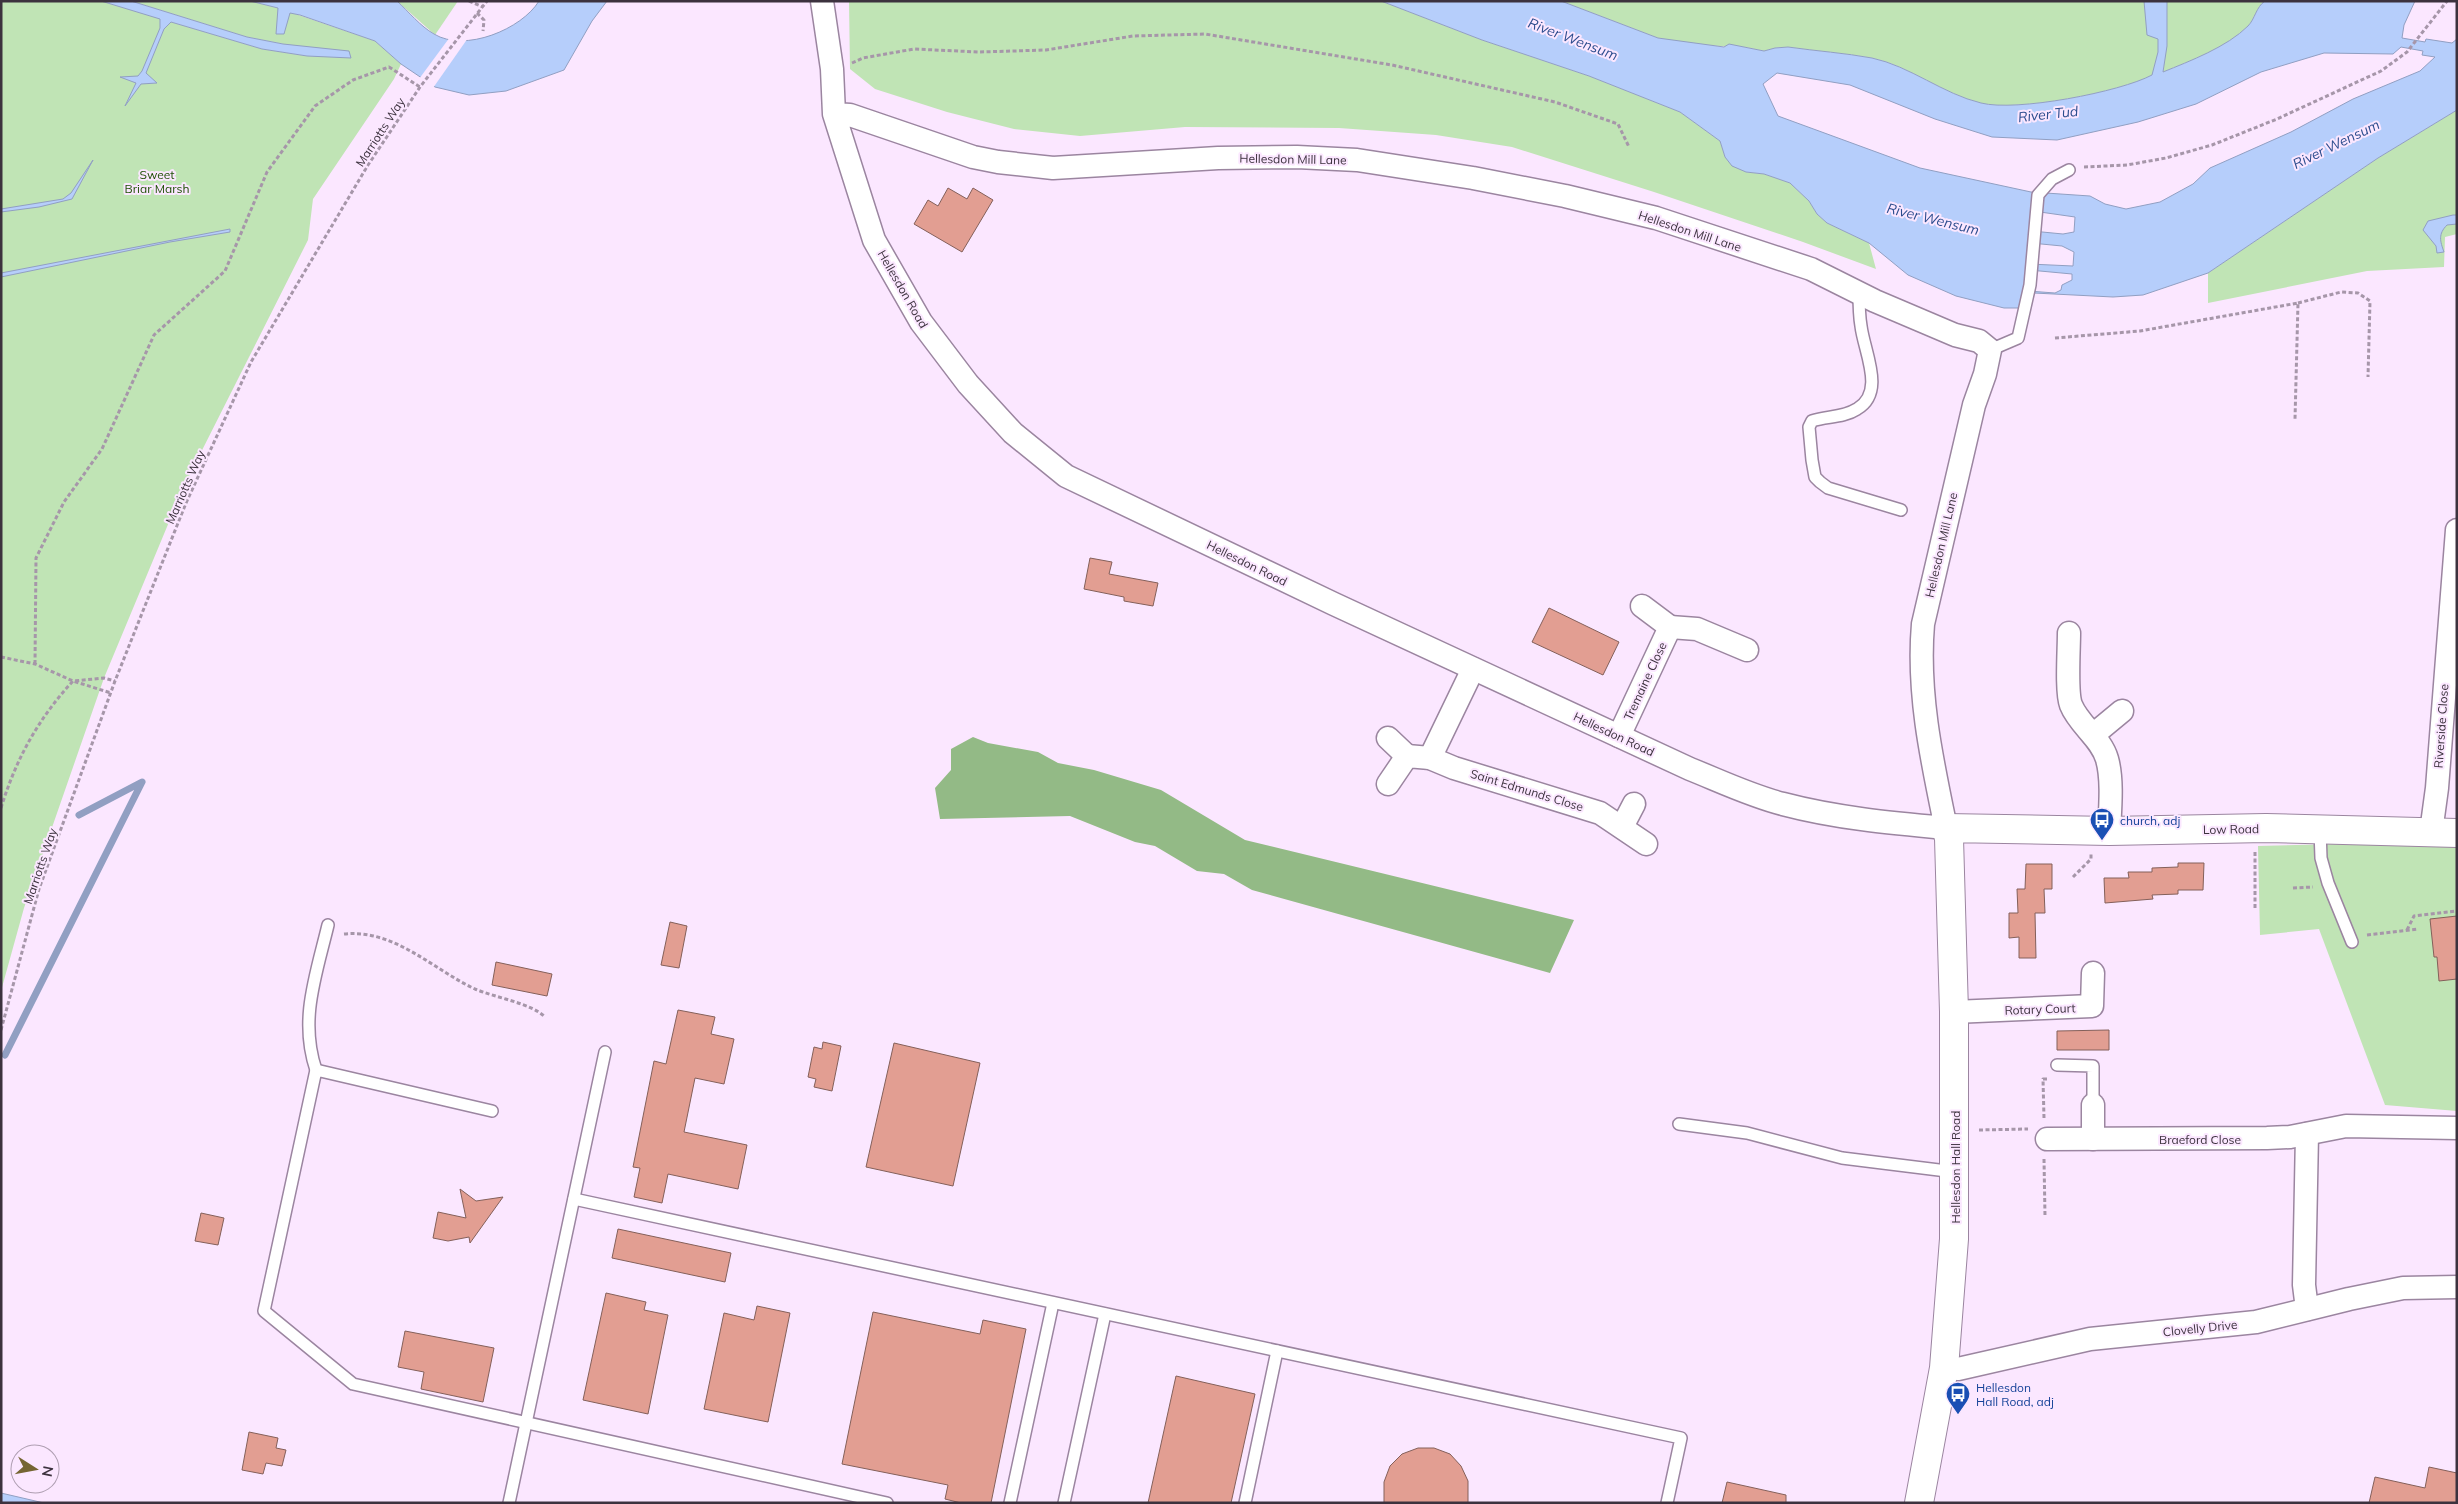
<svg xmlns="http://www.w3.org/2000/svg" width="2458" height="1504" viewBox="0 0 2458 1504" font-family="Mulish,sans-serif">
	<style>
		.green { fill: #c0e4b5 }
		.forest { fill: #93ba86 }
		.water { fill: #b6cefb; stroke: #919fc2; fill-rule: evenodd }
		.pier { fill: #fbe7ff }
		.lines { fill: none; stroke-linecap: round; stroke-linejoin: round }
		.stream { stroke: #919fc2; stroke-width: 7 }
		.building { fill: #e29e92; stroke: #84605a }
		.service-casing { stroke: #9b85a0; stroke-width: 14 }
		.minor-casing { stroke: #9b85a0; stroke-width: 25 }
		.tertiary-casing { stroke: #9b85a0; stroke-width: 30 }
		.path { stroke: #a696a9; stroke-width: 3; stroke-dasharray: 4 2.5; stroke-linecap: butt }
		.service { stroke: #fff; stroke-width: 11 }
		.minor { stroke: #fff; stroke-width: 22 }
		.tertiary { stroke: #fff; stroke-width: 28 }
		.labels { text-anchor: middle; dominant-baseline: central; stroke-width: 4; stroke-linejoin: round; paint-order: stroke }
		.street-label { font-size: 12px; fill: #3c323e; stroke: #fbe7ff }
		.park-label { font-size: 12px; fill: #1e5005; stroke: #fbe7ff }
		.transit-label { font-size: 12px; fill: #164399; stroke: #fbe7ff; text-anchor: start }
		.water-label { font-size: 14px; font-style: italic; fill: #2c4d8e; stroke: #fbe7ff }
	</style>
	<rect width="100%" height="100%" fill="#fbe7ff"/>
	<g class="green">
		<polygon points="1,1 101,1 262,49 307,56 283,44 247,37 131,1 250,1 278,8 375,41 401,64 394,79 313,199 308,240 184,486 104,678 24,908 1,991"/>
		<polygon points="397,1 458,1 435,35"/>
		<polygon points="849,1 1381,1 1482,40 1589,76 1680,112 1720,141 1725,157 1746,172 1764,174 1790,183 1809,201 1817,214 1827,223 1869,243 1876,269 1803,242 1654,192 1512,147 1436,135 1339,128 1185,127 1080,136 1014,129 947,112 875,89 850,69"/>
		<path d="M1561 1H2265C2256 7 2255 19 2248 26 2226 48 2190 61 2163 72L2167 37 2158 52 2153 75C2120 92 2016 112 1981 103 1943 94 1910 66 1872 58 1845 53 1816 51 1788 47L1775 48 1764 51 1745 47 1695 45 1658 38Z"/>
		<polygon points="2457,110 2457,234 2445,237 2444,267 2367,271 2208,303 2208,273 2378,158"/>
		<polygon points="2381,843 2457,846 2457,1111 2385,1105 2319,929 2260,935 2258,846"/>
	</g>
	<polygon class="forest" points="973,737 988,743 1038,752 1058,763 1094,770 1161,790 1245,840 1574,920 1550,973 1252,890 1224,874 1197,871 1155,846 1135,842 1070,816 940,819 935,788 951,770 951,749"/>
	<g class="water">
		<polygon points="101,1 131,1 247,37 283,44 349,51 351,58 307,56 262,49 171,22 164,29 146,73 157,83 141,84 125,106 136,83 120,77 138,76 142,71 160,28 160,19"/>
		<path d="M250 1H397C409 12 420 26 434 34 465 53 522 29 539 1H607L592 21 564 70 506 91 469 95 435 87 401 64 375 41 300 15 290 13 284 34H276L278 8Z"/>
		<path d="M1381 1H1561L1658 38 1724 47 1729 44 1764 51 1775 48 1788 47C1816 51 1845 53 1872 58 1910 66 1943 94 1981 103 2016 112 2120 92 2152 75L2158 52V39L2147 35 2144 1H2167V46L2163 72C2190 61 2227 47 2248 26 2255 19 2256 7 2265 1H2415L2404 25 2402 38 2425 42 2426 39 2452 43 2457 39V110L2378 158 2208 273 2143 295 2113 297 2034 293 2023 308H2004L1956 296 1908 275 1869 243 1827 223 1817 214 1809 201 1790 183 1764 174 1746 172 1732 166 1725 157 1720 141 1680 112 1589 76 1482 40ZM2401 47 2423 51 2422 55 2435 57 2420 71 2353 99 2291 132 2210 168 2193 184 2160 202 2126 209 2105 204 2090 196 2031 192 1920 168 1778 116 1763 84 1777 73 1850 85 1935 119 1992 137 2057 140 2138 122 2196 104 2261 72 2324 53 2393 54ZM2033 211 2075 217 2074 232 2063 234 2032 231ZM2031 243 2062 246 2074 252 2073 266 2029 264ZM2029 270 2072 274V280L2062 285 2061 290 2055 293 2028 291Z"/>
		<polygon points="93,160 72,199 39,207 1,212 1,209 63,199 71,193"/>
		<path d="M2453 215H2457V224L2447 225C2438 234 2440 241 2444 252L2437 253 2436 246 2423 230 2428 221Z"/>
		<polygon points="230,229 230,232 170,242 1,277 1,273"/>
		<polygon points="1,1493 44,1503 1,1503"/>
	</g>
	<polygon class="pier" points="450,37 468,38 433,88 419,79"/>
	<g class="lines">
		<polyline class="stream" points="5,1055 142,782 79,815"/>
	</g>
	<g class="building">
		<polygon points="948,188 967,199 973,188 993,200 962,252 914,224 928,200 938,206"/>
		<polygon points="1090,558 1112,562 1109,574 1158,583 1153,606 1124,601 1124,597 1084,589"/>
		<polygon points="1549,608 1619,642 1603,675 1532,642"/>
		<polygon points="2178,863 2204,863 2203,890 2178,890 2178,894 2152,895 2153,899 2105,903 2104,878 2129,878 2128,872 2152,872 2152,868 2178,867"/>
		<polygon points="2026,864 2052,864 2052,889 2044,889 2045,913 2035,913 2036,958 2019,958 2019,937 2009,938 2009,913 2018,913 2017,889 2025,889"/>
		<polygon points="2457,916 2457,979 2439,981 2437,957 2434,957 2430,919"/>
		<polygon points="670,922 687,926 679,968 661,965"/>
		<polygon points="496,962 552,974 547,996 492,985"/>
		<polygon points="678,1010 715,1017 711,1034 734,1039 724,1084 695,1078 684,1132 747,1145 738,1189 668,1174 662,1203 634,1197 640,1168 633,1167 654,1061 666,1064"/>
		<polygon points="2109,1030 2109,1050 2057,1050 2057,1031"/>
		<polygon points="823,1042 841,1046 832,1091 814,1087 816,1079 808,1077 814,1047 822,1049"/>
		<polygon points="894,1043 980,1063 953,1186 866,1167"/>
		<polygon points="460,1189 476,1201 503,1197 470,1243 469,1237 448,1241 433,1238 438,1212 466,1218"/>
		<polygon points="201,1213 224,1218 218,1245 195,1241"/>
		<polygon points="618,1229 731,1253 725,1282 612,1258"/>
		<polygon points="606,1293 646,1302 644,1310 668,1315 648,1414 583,1400"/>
		<polygon points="757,1306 790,1313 768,1422 704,1409 724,1313 754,1320"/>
		<polygon points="873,1312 980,1334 983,1320 1026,1329 991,1503 961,1503 945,1499 948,1485 842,1464"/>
		<polygon points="405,1331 494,1348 483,1402 421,1389 424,1372 398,1367"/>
		<polygon points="1176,1376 1255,1394 1231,1503 1148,1503"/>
		<polygon points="249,1432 278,1438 276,1448 286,1450 282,1466 266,1463 263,1474 242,1470"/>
		<polygon points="1418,1448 1434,1448 1450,1454 1461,1466 1468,1481 1468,1503 1384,1503 1384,1482 1390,1466 1402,1454"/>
		<polygon points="2429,1467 2457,1473 2457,1503 2369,1503 2375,1477 2425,1488"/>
		<polygon points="1727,1482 1786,1495 1786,1503 1722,1503"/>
	</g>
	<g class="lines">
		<defs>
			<g id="service">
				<path d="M1859 291C1859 303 1859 315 1861 326 1864 352 1886 392 1857 409 1843 418 1827 416 1812 421L1809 427 1812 460 1815 477 1820 482 1828 488 1901 510"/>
				<polyline points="1990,350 2018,338 2030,285 2038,195 2052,179 2069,170"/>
				<polyline points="2320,830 2321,858 2328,883 2352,942"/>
				<polyline points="2057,1065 2093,1066 2093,1105"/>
				<path d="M316 1070C299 1020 316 975 328 925"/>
				<polyline points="492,1111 316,1070 264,1311 353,1384 887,1503"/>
				<polyline points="1679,1124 1747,1133 1842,1158 1955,1172"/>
				<polyline points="574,1199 1681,1438 1667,1503"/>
				<polyline points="509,1503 605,1052"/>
				<polyline points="1010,1503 1053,1303"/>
				<polyline points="1064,1503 1105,1314"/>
				<polyline points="1245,1503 1277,1351"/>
			</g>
			<g id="minor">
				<path d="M822 1 832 69 834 114 874 240 921 322 968 384 1013 433 1066 476 1334 604 1690 769C1720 781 1751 796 1783 804 1836 818 1891 823 1946 828 1932 761 1917 693 1923 624L1974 405 1985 374 1990 350 1979 341 1955 335 1875 301 1811 269 1656 218 1565 196 1473 178 1357 160 1297 157 1218 158 1053 168 998 162 973 157 850 115 834 114"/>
				<polyline points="1670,627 1697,629 1747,650"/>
				<path d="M2069 633C2069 650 2066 692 2071 705 2079 725 2101 738 2107 759 2113 780 2110 810 2109 831"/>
				<polyline points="2093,735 2122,711"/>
				<polyline points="1619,736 1670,627 1642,606"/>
				<polyline points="1388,738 1407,756"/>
				<polyline points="1430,758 1473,669"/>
				<polyline points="1388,784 1407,756 1430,758 1454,768 1600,813 1646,844"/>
				<polyline points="1622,827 1634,804"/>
				<polyline points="2431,832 2437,788 2457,530"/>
				<polyline points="1954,1012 2092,1006 2093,973"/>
				<polyline points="2307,1134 2304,1285 2307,1309"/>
				<polyline points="2047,1139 2267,1138 2290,1137 2346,1126 2457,1128"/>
				<polyline points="2093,1139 2093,1105"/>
				<polyline points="1944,1368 1958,1369 2090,1339 2256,1322 2349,1299 2403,1288 2457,1287"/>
			</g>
			<polyline id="tertiary" points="1919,1503 1944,1368 1954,1239 1954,1012 1949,838 1946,828 2109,831 2266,828 2457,833"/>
		</defs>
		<use href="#service" class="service-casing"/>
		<use href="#minor" class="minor-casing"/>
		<use href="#tertiary" class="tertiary-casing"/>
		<g class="path">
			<polyline points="469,1 483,7"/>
			<polyline points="477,13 484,20 483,31"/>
			<polyline points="852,63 863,58 914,49 979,52 1046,50 1133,36 1205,34 1392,65 1555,102 1618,124 1629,147"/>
			<polyline points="2084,167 2127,165 2166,158 2212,145 2277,119 2381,71 2407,52 2447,1"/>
			<polyline points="2298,303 2341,292 2358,293 2370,301 2368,377"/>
			<polyline points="2055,338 2140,331 2298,303 2295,419"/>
			<polyline points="1,657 35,664 73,681 111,693"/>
			<polyline points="35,664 36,558 64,502 102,449 154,335 225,271 267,172 315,106 353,80 389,67 420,87"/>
			<path d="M1 808C16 759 38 719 73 681L104 678 115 681"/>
			<polyline points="2255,852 2255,909"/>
			<polyline points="2073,877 2091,859 2091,854"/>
			<polyline points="2293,888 2313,887"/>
			<polyline points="2407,930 2414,916 2457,911"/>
			<path d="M344 934C395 929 432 969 475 989 496 998 531 1003 545 1017"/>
			<polyline points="2367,935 2418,929"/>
			<polyline points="1,1030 39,889 115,681 186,503 251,362 368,165 420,87 487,1"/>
			<polyline points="2044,1118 2043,1079 2048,1079"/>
			<polyline points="1979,1130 2028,1129"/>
			<polyline points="2044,1159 2045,1216"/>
		</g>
		<use href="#service" class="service"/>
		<use href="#minor" class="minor"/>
		<use href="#tertiary" class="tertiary"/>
	</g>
	<defs>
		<symbol id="bus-pin" viewBox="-11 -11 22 30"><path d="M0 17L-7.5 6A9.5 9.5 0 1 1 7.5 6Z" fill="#1a4fb4" stroke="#fbe7ff"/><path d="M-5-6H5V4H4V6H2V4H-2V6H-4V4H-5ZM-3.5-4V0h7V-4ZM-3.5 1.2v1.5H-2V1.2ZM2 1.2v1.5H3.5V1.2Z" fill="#fff"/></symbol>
	</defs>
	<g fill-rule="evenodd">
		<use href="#bus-pin" x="2088" y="806" width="28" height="38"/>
		<use href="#bus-pin" x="1944" y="1380" width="28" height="38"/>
	</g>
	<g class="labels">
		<g class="street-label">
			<text transform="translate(380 132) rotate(-57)">Marriotts Way</text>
			<text transform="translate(1293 159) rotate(1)">Hellesdon Mill Lane</text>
			<text transform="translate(1690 231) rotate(18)">Hellesdon Mill Lane</text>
			<text transform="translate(903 289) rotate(60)">Hellesdon Road</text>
			<text transform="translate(185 487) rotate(-66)">Marriotts Way</text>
			<text transform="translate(1941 545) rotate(-77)">Hellesdon Mill Lane</text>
			<text transform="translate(1247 563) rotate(26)">Hellesdon Road</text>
			<text transform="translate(1645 681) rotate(-65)">Tremaine Close</text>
			<text transform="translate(2441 726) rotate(-86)">Riverside Close</text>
			<text transform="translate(1614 734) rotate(25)">Hellesdon Road</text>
			<text transform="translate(1527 790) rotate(17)">Saint Edmunds Close</text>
			<text transform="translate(2231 829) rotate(-1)">Low Road</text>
			<text transform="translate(40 866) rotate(-71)">Marriotts Way</text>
			<text transform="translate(2040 1009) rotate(-2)">Rotary Court</text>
			<text x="2200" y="1139">Braeford Close</text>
			<text transform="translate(1955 1167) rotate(-90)">Hellesdon Hall Road</text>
			<text transform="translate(2200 1328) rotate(-6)">Clovelly Drive</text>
		</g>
		<g class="park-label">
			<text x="157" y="174">Sweet<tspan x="157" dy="14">Briar Marsh</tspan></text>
		</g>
		<g class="transit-label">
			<text x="2120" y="820">church, adj</text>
			<text x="1976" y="1387">Hellesdon<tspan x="1976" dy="14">Hall Road, adj</tspan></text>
		</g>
		<g class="water-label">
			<text transform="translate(1573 39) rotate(21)">River Wensum</text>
			<text transform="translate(2048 114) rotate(-6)">River Tud</text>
			<text transform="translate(2336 144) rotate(-26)">River Wensum</text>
			<text transform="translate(1933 219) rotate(14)">River Wensum</text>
		</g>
	</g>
	<rect width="2458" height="1504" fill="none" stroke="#3c323e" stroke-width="5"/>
	<g transform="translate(35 1469) rotate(101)"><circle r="24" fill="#fbe7ff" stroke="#af9fb2"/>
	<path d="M0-4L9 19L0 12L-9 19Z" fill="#756533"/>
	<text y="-8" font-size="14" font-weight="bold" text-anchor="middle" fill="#3c323e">N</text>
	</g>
</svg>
